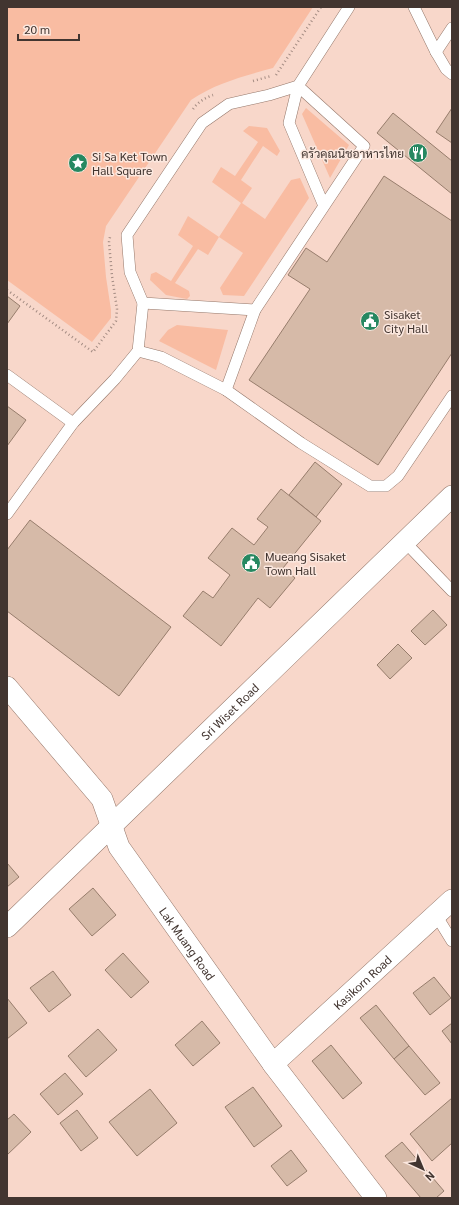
<svg xmlns="http://www.w3.org/2000/svg" width="459" height="1205" viewBox="0 0 459 1205" font-family="Georgia,Sarabun,serif">
	<style>
		.green { fill: #f9bca2 }
		.building { fill: #d6baa8; stroke: #977d6c }
		.lines { fill: none; stroke-linecap: round; stroke-linejoin: round }
		.lane-casing { stroke: #94776a; stroke-width: 12 }
		.street-casing { stroke: #94776a; stroke-width: 22 }
		.path { stroke: #a48c83; stroke-width: 2.5; stroke-dasharray: 1 3; stroke-linecap: butt }
		.lane { stroke: #fff; stroke-width: 11 }
		.street { stroke: #fff; stroke-width: 21 }
		.labels { text-anchor: middle; dominant-baseline: central; stroke-width: 3; stroke-linejoin: round; paint-order: stroke }
		.poi-label { font-size: 12px; fill: #423530; stroke: #fce8df; text-anchor: start }
		.street-label { font-size: 12px; fill: #423530; stroke: #fce8df }
	</style>
	<rect width="100%" height="100%" fill="#f8d7ca"/>
	<g class="green">
		<path d="M7 7H313L273 68C244 76 216 83 191 100L106 226 103 242 106 277 111 310V318L92 342 7 280Z"/>
		<polygon points="306,108 349,145 330,178 302,114"/>
		<polygon points="249,126 267,128 280,151 277,156 263,146 241,180 252,188 242,203 265,219 291,180 300,178 309,198 244,296 223,295 220,288 243,253 219,237 208,255 198,249 175,283 189,291 190,296 187,299 166,295 150,280 151,274 156,272 171,281 193,246 178,235 188,216 219,237 241,203 212,182 221,167 235,176 258,142 243,131"/>
		<polygon points="177,325 228,330 216,370 159,341 168,330"/>
	</g>
	<g class="building">
		<polygon points="452,108 452,143 436,132"/>
		<polygon points="393,113 452,161 452,194 377,133"/>
		<polygon points="384,176 452,221 452,353 378,465 249,380 310,289 288,275 306,248 327,262"/>
		<polygon points="7,296 20,306 7,324"/>
		<polygon points="7,406 26,420 7,446"/>
		<polygon points="315,462 342,484 316,517 289,495"/>
		<polygon points="281,489 321,521 283,568 295,578 270,608 258,598 221,646 183,616 203,591 213,598 230,575 208,558 232,528 254,545 268,527 257,519"/>
		<polygon points="30,520 171,627 119,696 7,611 7,550"/>
		<polygon points="433,610 447,625 425,645 411,631"/>
		<polygon points="398,644 412,658 390,679 377,665"/>
		<polygon points="7,863 19,877 7,887"/>
		<polygon points="93,888 116,915 92,936 69,909"/>
		<polygon points="123,953 149,982 131,998 105,970"/>
		<polygon points="53,971 71,995 49,1012 30,988"/>
		<polygon points="434,977 451,998 430,1015 413,993"/>
		<polygon points="7,998 27,1023 7,1039"/>
		<polygon points="376,1005 409,1046 394,1059 360,1018"/>
		<polygon points="202,1021 220,1043 193,1066 175,1045"/>
		<polygon points="452,1023 452,1044 442,1031"/>
		<polygon points="98,1029 117,1050 86,1077 68,1056"/>
		<polygon points="331,1045 362,1083 343,1099 312,1061"/>
		<polygon points="409,1046 440,1083 425,1095 394,1059"/>
		<polygon points="65,1073 83,1094 58,1115 40,1094"/>
		<polygon points="253,1087 282,1126 254,1147 225,1107"/>
		<polygon points="150,1089 177,1123 137,1156 109,1122"/>
		<polygon points="452,1098 452,1143 432,1161 410,1134"/>
		<polygon points="77,1110 98,1138 81,1151 60,1123"/>
		<polygon points="14,1114 31,1132 7,1155 7,1120"/>
		<polygon points="402,1142 444,1191 436,1198 421,1198 385,1156"/>
		<polygon points="291,1150 307,1171 287,1186 271,1166"/>
	</g>
	<g class="lines">
		<defs>
			<g id="lane">
				<polyline points="414,7 436,52 452,28"/>
				<polyline points="436,52 446,69 452,74"/>
				<polyline points="143,303 255,310"/>
				<polyline points="138,351 161,357 226,390 301,443 370,486 386,486 398,476 452,396"/>
				<polyline points="7,375 73,423"/>
				<polyline points="226,390 255,310 364,146 298,86 289,123 324,206"/>
				<polyline points="7,514 73,423 115,379 138,351 143,303 130,272 127,235 202,123 229,104 269,95 298,86 349,7"/>
				<polyline points="405,542 452,591"/>
				<polyline points="436,915 452,941"/>
			</g>
			<g id="street">
				<path id="s1" d="M7 687 102 799 119 847 273 1064 376 1198"/>
				<path id="s2" d="M7 927 452 496"/>
				<path id="s3" d="M273 1064 452 900"/>
			</g>
		</defs>
		<use href="#lane" class="lane-casing"/>
		<use href="#street" class="street-casing"/>
		<g class="path">
			<polyline points="276,75 321,7"/>
			<polyline points="253,81 271,76"/>
			<path d="M193 109C198 102 205 98 213 95"/>
			<polyline points="7,290 93,352 116,321 117,309 112,276 109,242 110,237"/>
		</g>
		<use href="#lane" class="lane"/>
		<use href="#street" class="street"/>
	</g>
	<defs>
		<symbol id="restaurant-disc" viewBox="-11 -11 22 22"><circle r="9.5" fill="#268861" stroke="#fce8df"/><path d="M-5-6h1v4h1v-4h1v4h1v-4h1v5L-1.5 .5V6h-2V.5L-5-1ZM5-6V6H3V1.5H1.5Q1.5-4 5-6Z" fill="#fff"/></symbol>
		<symbol id="sight-disc" viewBox="-11 -11 22 22"><circle r="9.5" fill="#268861" stroke="#fce8df"/><path d="M0-6L1.8-2.2L6-1.7L2.9 1.2L3.7 5.4L0 3.3L-3.7 5.4L-2.9 1.2L-6-1.7L-1.8-2.2Z" fill="#fff"/></symbol>
		<symbol id="civic-disc" viewBox="-11 -11 22 22"><circle r="9.5" fill="#268861" stroke="#fce8df"/><path d="M-.6-6.5H3V-4.5H.6V-3L4-1V1h2V6H-6V1h2V-1L-.6-3ZM-1.2 2.5V6h2.4V2.5Z" fill="#fff"/></symbol>
	</defs>
	<g fill-rule="evenodd">
		<use href="#restaurant-disc" x="407" y="142" width="22" height="22"/>
		<use href="#sight-disc" x="67" y="152" width="22" height="22"/>
		<use href="#civic-disc" x="359" y="310" width="22" height="22"/>
		<use href="#civic-disc" x="240" y="552" width="22" height="22"/>
	</g>
	<g class="labels">
		<g class="poi-label">
			<text x="404" y="153" text-anchor="end">ครัวคุณนิชอาหารไทย</text>
			<text x="92" y="156">Si Sa Ket Town<tspan x="92" dy="14">Hall Square</tspan></text>
			<text x="384" y="314">Sisaket<tspan x="384" dy="14">City Hall</tspan></text>
			<text x="265" y="556">Mueang Sisaket<tspan x="265" dy="14">Town Hall</tspan></text>
		</g>
		<g class="street-label">
			<text stroke="none"><textPath href="#s2" startOffset="310">Sri Wiset Road</textPath></text>
			<text stroke="none"><textPath href="#s1" startOffset="316">Lak Muang Road</textPath></text>
			<text stroke="none"><textPath href="#s3" startOffset="121">Kasikorn Road</textPath></text>
		</g>
	</g>
	<rect width="459" height="1205" fill="none" stroke="#423530" stroke-width="16"/>
	<g transform="translate(423 1169) rotate(136)" stroke="#fce8df" stroke-width="3" paint-order="stroke">
	<path d="M0-3L7 15L0 10L-7 15Z" fill="#423530"/>
	<text y="-6" font-size="11" font-weight="bold" text-anchor="middle" fill="#423530">N</text>
	</g>
	<path d="M18 34v6h61v-6" fill="none" stroke="#423530" stroke-width="2"/>
	<text x="24" y="34" font-size="12" fill="#423530" stroke="#fce8df" stroke-width="3" paint-order="stroke">20 m</text>
</svg>
